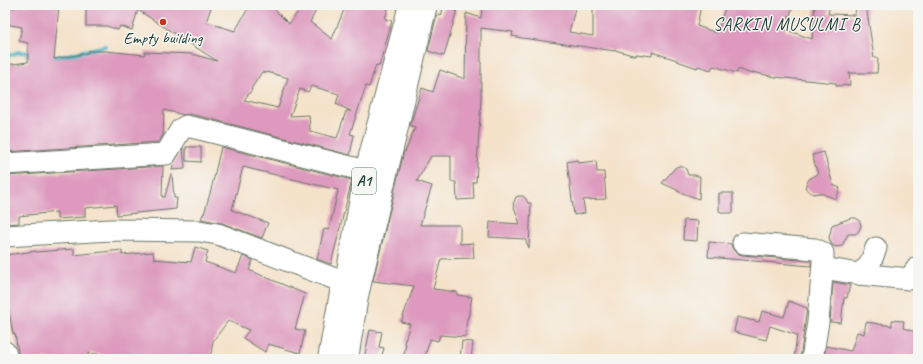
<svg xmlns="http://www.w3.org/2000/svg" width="923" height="364" viewBox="0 0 923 364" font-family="Caveat,sans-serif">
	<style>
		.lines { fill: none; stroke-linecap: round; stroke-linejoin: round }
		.stream { stroke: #48b1c6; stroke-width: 4 }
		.building { fill: #dd9abe; fill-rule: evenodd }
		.minor-casing { stroke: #6a7768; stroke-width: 23 }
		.highway-casing { stroke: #6a7768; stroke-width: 24 }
		.minor { stroke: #fff; stroke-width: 21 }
		.highway { stroke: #fff; stroke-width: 22 }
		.poi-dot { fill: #c8321e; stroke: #f6f6f2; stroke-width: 1.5 }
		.labels { text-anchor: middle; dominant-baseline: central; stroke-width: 3; stroke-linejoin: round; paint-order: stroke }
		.shield { fill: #f6f6f2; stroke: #60746d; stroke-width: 1 }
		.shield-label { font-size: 15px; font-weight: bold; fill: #1f3d34 }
		.poi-label { font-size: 16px; fill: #1f3d34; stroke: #f6f6f2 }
		.neighbourhood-label { font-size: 17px; letter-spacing: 1px; fill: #1f3d34; stroke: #f6f6f2 }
	</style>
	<rect width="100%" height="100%" fill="#f6f6f2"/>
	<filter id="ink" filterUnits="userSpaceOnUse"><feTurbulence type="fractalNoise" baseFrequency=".025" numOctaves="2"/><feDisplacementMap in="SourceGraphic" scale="8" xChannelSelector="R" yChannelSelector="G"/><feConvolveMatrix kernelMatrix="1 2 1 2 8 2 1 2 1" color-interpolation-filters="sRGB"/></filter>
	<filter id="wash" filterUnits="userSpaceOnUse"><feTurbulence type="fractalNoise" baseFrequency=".012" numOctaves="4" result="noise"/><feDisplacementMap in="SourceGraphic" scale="16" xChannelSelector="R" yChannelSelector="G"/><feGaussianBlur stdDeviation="0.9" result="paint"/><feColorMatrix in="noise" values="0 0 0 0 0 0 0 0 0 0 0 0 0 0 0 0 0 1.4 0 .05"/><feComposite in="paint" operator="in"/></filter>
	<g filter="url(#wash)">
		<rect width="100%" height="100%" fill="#f4e2c9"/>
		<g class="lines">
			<g class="stream">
				<polyline points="51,56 59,57 105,46"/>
				<polyline points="5,57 19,52 32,53"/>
			</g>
		</g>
		<g id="blocks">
			<g class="building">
				<path d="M14 5H59L54 59 88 53V51H106L144 55 145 52 192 54 217 61 138 10 132 30 120 26 118 30 107 26H86V5H212L206 22 235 31 250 5H270L289 24 303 5H319L310 22 332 39 346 5H389L385 19 392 21 379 66 376 65 369 87 366 86 350 134 354 135 350 155 207 118 189 114 184 115 164 110 163 135 162 136 159 142 5 152V65L28 62V43L19 41 22 27 5 24V6L14 8ZM262 72 267 73V72L288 78 278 108 244 100 252 90 251 89ZM311 86 339 94 336 104 351 111H346L337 138 310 131 309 115 290 116 300 89 308 92Z"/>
				<polygon points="444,5 457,10 444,56 428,51 437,14 441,16"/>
				<polygon points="533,5 576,5 569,32 593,36 593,5 701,5 697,26 717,33 726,5 794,5 784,29 812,39 815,5 830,5 828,14 855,15 856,5 866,5 874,58 878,58 877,73 849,73 850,85 836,86 836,83 775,77 752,72 752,74 738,69 737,73 713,66 711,70 698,66 697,68 677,61 677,60 652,52 652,56 636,54 636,56 615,50 615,51 522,38 512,36 513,32 481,28 481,98 476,182 473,182 474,199 457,200 456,182 451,182 451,156 431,156 417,181 432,186 420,225 460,225 460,244 473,243 474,258 441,259 433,289 457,292 457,295 472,297 468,318 467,318 465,337 440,335 438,341 430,339 424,359 403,359 406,344 404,343 410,324 401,322 414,286 373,281 404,151 405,152 415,128 410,125 422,88 433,92 440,70 465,79 466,13 481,18 482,7 518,9 518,8 533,10"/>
				<polygon points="186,147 201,147 201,162 186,161"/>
				<polygon points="221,147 352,180 331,264 317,259 324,229 329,230 338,190 243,167 232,210 268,223 262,238 222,223 201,219 203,214 204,214 211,190"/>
				<polygon points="183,148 185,169 172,170 174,162"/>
				<polygon points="824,152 833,185 840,188 836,199 820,193 813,194 808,191 805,187 809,179 818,174 812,155"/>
				<polygon points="577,160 578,163 596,161 597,172 604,172 606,199 583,200 585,213 574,215 567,162"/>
				<polygon points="163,166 162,197 165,197 171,174 172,174 174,198 177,198 176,209 117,215 116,205 85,208 85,217 57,219 57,212 19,216 19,223 5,224 5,176"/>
				<polygon points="680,166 683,167 686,169 688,175 695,175 700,177 699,199 677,191 677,190 662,183 676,167"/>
				<polygon points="719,193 733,193 733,213 724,213 719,211"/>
				<polygon points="519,196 523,196 526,199 528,203 531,203 529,248 525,239 489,237 490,222 520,224 513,204 516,197"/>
				<polygon points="851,218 856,218 859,220 861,225 859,231 855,234 848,234 842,246 836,247 832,245 829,238 832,225"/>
				<polygon points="684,220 698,221 697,241 683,240"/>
				<polygon points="709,242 731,244 732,248 736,253 742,255 811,261 811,266 708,257"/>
				<polygon points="195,247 208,251 205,262 236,273 243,256 253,260 249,270 305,294 295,329 305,331 300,353 268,344 265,352 243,338 249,330 228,321 213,341 210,359 113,359 113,356 89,353 88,359 19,359 15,334 13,334 8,306 5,306 5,255 36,251 36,252 74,249 74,255 122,250 122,255 153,252 154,259 191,262"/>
				<polygon points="833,282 850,285 847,298 844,298 841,323 830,322"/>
				<polygon points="789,301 807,308 800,359 794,359 797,335 770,326 766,340 734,332 737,317 759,322 762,311 784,317"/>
				<polygon points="892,320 904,321 903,328 918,333 917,359 824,359 826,346 851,351 857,332 864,334 866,322 892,326"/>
				<polygon points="370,330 382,332 379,347 384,348 381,359 364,359"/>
				<polygon points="462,341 473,342 471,359 460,359"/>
			</g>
		</g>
	</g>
	<g filter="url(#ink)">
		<use href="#blocks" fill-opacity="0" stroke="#6a7768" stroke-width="1"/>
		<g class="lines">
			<defs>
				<g id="minor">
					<polyline points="5,164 166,154 181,129 186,126 204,130 366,171"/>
					<polyline points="5,236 111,230 199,231 218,234 343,282"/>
					<polyline points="743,243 815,249 823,253 823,263 818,322 812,359"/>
					<polyline points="823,268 859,274 909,279 918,267"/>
					<polyline points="859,274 869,266 876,248"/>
					<polyline points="5,352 7,359"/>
				</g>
				<g id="highway">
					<polyline points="329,359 343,282 347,276 366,171 410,5"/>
					<polyline points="347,359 357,296 426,5"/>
				</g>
			</defs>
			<use href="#minor" class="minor-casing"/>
			<use href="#highway" class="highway-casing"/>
			<use href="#minor" class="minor"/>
			<use href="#highway" class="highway"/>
		</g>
	</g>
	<circle class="poi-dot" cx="163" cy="22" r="4"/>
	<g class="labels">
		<rect class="shield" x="352" y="168" width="24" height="26" rx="3"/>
		<g class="shield-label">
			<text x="364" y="181">A1</text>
		</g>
		<g class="poi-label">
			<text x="163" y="38">Empty building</text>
		</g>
		<g class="neighbourhood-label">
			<text x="787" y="24">SARKIN MUSULMI B</text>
		</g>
	</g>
	<rect width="923" height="364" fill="none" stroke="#f6f6f2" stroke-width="20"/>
</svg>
